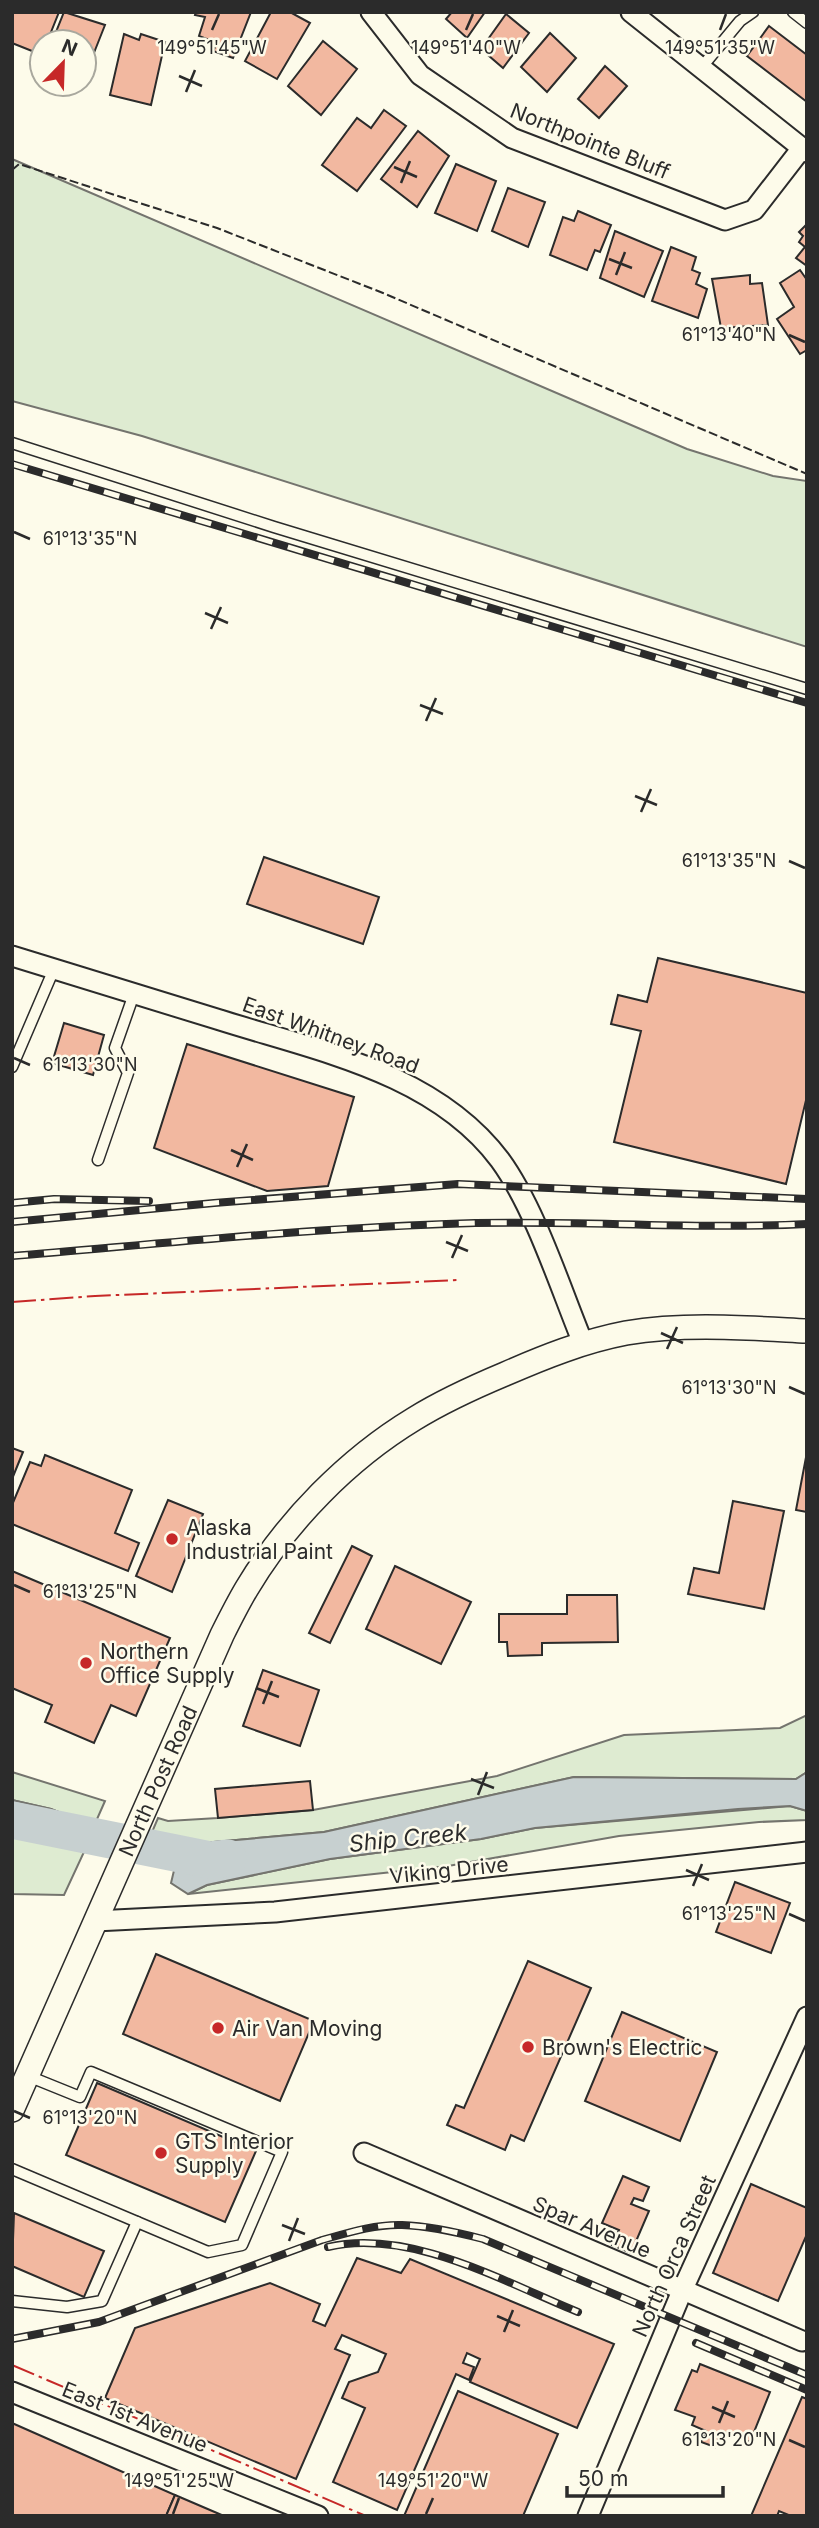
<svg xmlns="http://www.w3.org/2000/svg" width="819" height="2528" viewBox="0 0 819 2528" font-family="Inter,sans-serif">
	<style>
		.green { fill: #deebd1; stroke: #74746e; stroke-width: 2 }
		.water { fill: #c7d0d0; stroke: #74746e; stroke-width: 2 }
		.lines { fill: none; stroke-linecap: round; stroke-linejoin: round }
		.river { stroke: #c7d0d0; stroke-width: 37 }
		.building { fill: #f2b8a0; stroke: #2b2b2b; stroke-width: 2 }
		.service-casing { stroke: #2b2b2b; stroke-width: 13 }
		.minor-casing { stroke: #2b2b2b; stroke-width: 23 }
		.tertiary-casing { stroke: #2b2b2b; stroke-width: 26 }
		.service { stroke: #fdfbea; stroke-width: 10 }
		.minor { stroke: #fdfbea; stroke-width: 19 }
		.tertiary { stroke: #fdfbea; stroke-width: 23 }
		.rail-casing { stroke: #2b2b2b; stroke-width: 8 }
		.rail { stroke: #fdfbea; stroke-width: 5; stroke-dasharray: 16; stroke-linecap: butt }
		.fence { stroke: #2b2b2b; stroke-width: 2; stroke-dasharray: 9 3.5; stroke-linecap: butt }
		.power { stroke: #c62828; stroke-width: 2; stroke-dasharray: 24 5 3.5 5; stroke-linecap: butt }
		.ticks { fill: none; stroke: #2b2b2b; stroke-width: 2.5 }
		.poi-dot { fill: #c62828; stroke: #fdfbea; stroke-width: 2.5 }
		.labels { text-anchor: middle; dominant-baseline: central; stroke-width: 5; stroke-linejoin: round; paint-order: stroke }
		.street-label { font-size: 21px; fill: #2b2b2b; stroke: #fdfbea }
		.poi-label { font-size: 21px; fill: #2b2b2b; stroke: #fdfbea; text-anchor: start }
		.water-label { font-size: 23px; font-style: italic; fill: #2b2b2b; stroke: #fdfbea }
		.ticks-label { font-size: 18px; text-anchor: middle; fill: #2b2b2b; stroke: #fdfbea; stroke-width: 5; stroke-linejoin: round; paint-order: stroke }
	</style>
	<rect width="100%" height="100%" fill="#fdfbea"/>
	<g class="green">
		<polygon points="12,159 687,449 773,476 807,481 807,647 142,436 12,401"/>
		<polygon points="807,1715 807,1772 796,1779 574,1777 324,1832 191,1844 152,1832 158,1818 168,1821 218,1818 313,1810 497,1776 624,1735 780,1728"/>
		<polygon points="12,1772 105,1801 94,1826 51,1809 12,1800"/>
		<polygon points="790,1806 807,1811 807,1820 759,1822 619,1836 448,1866 188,1894 207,1885 330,1859 481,1839 535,1828"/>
		<polygon points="12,1833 84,1852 64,1895 12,1894"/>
	</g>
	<g class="water">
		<polygon points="807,1772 807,1811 790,1806 738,1809 535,1828 481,1839 330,1859 207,1885 188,1894 171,1883 181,1841 191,1844 324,1832 574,1777 796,1779"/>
		<polygon points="12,1800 51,1809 94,1826 84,1852 12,1832"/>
	</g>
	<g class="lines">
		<polyline class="river" points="12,1820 210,1860 228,1858"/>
	</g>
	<g class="building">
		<polygon points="12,12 59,12 47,42 42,42 42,55 12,43"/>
		<polygon points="64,12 105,25 84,78 84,42 52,42"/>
		<polygon points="196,12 251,12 233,58 213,51 217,43 199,36 205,17 195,15"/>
		<polygon points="271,12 290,12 310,23 277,79 245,61"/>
		<polygon points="452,12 485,12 467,38 446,19"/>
		<polygon points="506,14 529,33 503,68 481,49"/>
		<polygon points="769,26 807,55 807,102 747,56"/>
		<polygon points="550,33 576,58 547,92 521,67"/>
		<polygon points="124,34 139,40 141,34 165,42 151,105 110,95"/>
		<polygon points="323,41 357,69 321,115 288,86"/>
		<polygon points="605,66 627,86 599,118 578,99"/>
		<polygon points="384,110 406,126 357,191 322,165 357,118 371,128"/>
		<polygon points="418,131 449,156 417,207 381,179"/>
		<polygon points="456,164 496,181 477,231 435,213"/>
		<polygon points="508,188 545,202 528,247 492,231"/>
		<polygon points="578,211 611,225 600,252 595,250 587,270 550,255 563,217 574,221"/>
		<polygon points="807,224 807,266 796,258 805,247 799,242 803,236 799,232"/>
		<polygon points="615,231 663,251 644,297 600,278"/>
		<polygon points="671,247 696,257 692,270 700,273 696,284 707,289 698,318 652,301"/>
		<polygon points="800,270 807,280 807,350 800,354 777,319 794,307 780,283"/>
		<polygon points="750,275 750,284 762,283 768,325 721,328 712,279"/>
		<polygon points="264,857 379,897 363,944 247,904"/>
		<polygon points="658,958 807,993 807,1096 786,1184 614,1142 641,1031 611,1024 618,995 647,1002"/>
		<polygon points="64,1023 104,1035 93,1075 52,1063"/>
		<polygon points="187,1044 354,1097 328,1186 267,1191 154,1148"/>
		<polygon points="12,1448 23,1452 12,1479"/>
		<polygon points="807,1452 807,1512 796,1510"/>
		<polygon points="45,1455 132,1490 115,1533 139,1543 128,1571 12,1524 12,1505 30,1462 41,1466"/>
		<polygon points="168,1500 203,1514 172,1592 136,1576"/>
		<polygon points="733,1501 784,1511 764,1609 688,1594 694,1568 719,1573"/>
		<polygon points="352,1546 372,1556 330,1643 309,1633"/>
		<polygon points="395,1566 471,1602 441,1664 366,1629"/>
		<polygon points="12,1571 170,1638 136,1716 111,1705 94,1743 45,1722 52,1705 12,1688"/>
		<polygon points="567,1595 617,1595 618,1642 542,1643 542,1655 508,1656 507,1642 499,1642 499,1614 567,1614"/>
		<polygon points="263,1670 319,1690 300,1746 243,1726"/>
		<polygon points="310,1781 313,1810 218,1818 215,1789"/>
		<polygon points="735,1882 790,1903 771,1953 716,1932"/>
		<polygon points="156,1954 314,2021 280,2101 123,2034"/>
		<polygon points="528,1961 591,1988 524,2141 511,2135 505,2150 447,2125 456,2105 464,2108"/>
		<polygon points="622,2012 717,2052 680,2141 585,2101"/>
		<polygon points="97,2083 256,2151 225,2222 66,2155"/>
		<polygon points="623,2176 649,2187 643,2201 634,2198 631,2204 649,2211 631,2253 612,2245 619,2230 602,2223"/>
		<polygon points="751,2184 807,2208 807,2234 778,2301 713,2273"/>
		<polygon points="14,2213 104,2251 84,2297 12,2266"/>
		<polygon points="357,2258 401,2273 410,2259 614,2344 577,2428 470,2382 480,2359 467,2353 463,2363 474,2367 469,2380 456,2374 397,2510 333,2482 365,2408 342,2398 349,2382 378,2372 386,2354 342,2335 335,2349 350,2355 296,2479 105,2398 135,2328 270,2283 320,2304 313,2321 325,2326"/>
		<polygon points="700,2364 770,2392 750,2442 722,2431 715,2447 701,2442 706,2431 692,2425 695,2417 675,2410 692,2370 697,2372"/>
		<polygon points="458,2391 558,2434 523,2516 404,2516"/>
		<polygon points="802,2397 807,2399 807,2516 791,2516 779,2511 777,2516 751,2516"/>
		<polygon points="12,2423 175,2495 166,2516 12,2516"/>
		<polygon points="175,2495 224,2516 166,2516"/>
	</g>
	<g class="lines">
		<defs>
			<g id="service">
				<polyline points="793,12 807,23"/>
				<polyline points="701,68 740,21 753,12"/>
				<polyline points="12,443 274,527 807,689"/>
				<polyline points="12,1067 54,969"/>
				<polyline points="98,1160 128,1073 115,1048 134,994"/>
				<polyline points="12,2169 208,2252 242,2245 282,2152 91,2072 80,2097 28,2076"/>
				<polyline points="12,2301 67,2307 102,2301 137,2222"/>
			</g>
			<g id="minor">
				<polyline points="371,12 420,75 512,138 725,220 754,210 802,148"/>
				<polyline points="631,12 807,152"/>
				<path d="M12 956C82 978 151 999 220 1020 318 1051 435 1073 500 1160 535 1208 560 1287 583 1343"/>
				<polyline points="95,1921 275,1912 807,1852"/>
				<polyline points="364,2153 802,2341"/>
				<polyline points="12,2392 318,2516"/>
				<polyline points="588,2516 682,2291 807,2017"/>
			</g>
			<path id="tertiary" d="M12 2110 222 1635C230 1619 238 1603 247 1588 287 1521 348 1459 414 1419 443 1401 474 1387 505 1374 544 1357 584 1341 626 1333 685 1323 747 1328 807 1331"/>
		</defs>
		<use href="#service" class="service-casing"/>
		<use href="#minor" class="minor-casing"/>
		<use href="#tertiary" class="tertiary-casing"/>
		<use href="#service" class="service"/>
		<use href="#minor" class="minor"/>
		<use href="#tertiary" class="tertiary"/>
		<defs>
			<g id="rail">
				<polyline points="12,464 807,703"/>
				<polyline points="12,1203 54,1199 149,1201"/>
				<polyline points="12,1222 214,1203 458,1184 807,1199"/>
				<path d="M12 1256C157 1244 301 1229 446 1224 566 1219 686 1230 807 1224"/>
				<path d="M328 2247C410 2228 504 2282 578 2312"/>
				<path d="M12 2339 99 2322 322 2240C347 2233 375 2224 402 2225 429 2226 456 2232 483 2239L807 2375"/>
				<polyline points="696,2343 807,2390"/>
			</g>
		</defs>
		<use href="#rail" class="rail-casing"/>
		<use href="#rail" class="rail"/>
		<polyline class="fence" points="12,170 19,164 217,228 383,293 807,474"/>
		<g class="power">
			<polyline points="12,1302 95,1296 459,1280"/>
			<polyline points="12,2365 366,2516"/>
		</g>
	</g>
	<path class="ticks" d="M212 30 219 14M466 30 473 14M720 30 726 14M179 76 202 86M186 92 195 70M394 167 417 177M401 183 410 161M609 259 632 268M616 275 625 252M789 335 805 342M14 532 30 539M205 613 228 623M211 629 221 607M420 705 443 714M426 721 436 698M635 796 657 805M641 812 651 789M789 861 805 868M14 1058 30 1065M231 1150 253 1160M237 1167 247 1144M446 1242 468 1251M452 1258 462 1235M661 1333 683 1343M667 1349 677 1327M789 1387 805 1394M14 1585 30 1592M256 1688 279 1697M263 1704 272 1681M471 1779 494 1788M478 1795 487 1772M686 1870 709 1880M693 1886 702 1864M789 1914 805 1921M14 2111 30 2118M282 2225 305 2234M289 2241 298 2218M497 2316 520 2326M504 2332 513 2310M712 2407 735 2417M719 2423 728 2401M789 2440 805 2447M173 2514 179 2498M426 2514 433 2498"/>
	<g class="poi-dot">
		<circle cx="172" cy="1539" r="7"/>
		<circle cx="86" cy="1663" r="7"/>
		<circle cx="218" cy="2028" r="7"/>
		<circle cx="528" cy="2047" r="7"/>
		<circle cx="161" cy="2153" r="7"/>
	</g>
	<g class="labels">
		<g class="street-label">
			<text transform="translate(590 141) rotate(22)">Northpointe Bluff</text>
			<text transform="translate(331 1035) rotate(20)">East Whitney Road</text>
			<text transform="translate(158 1781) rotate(-66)">North Post Road</text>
			<text transform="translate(449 1870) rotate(-6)">Viking Drive</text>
			<text transform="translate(592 2227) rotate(23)">Spar Avenue</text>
			<text transform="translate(674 2256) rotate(-66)">North Orca Street</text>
			<text transform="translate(135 2417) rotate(22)">East 1st Avenue</text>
		</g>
		<g class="poi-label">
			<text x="186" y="1527">Alaska<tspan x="186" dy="24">Industrial Paint</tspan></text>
			<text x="100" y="1651">Northern<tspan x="100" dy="24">Office Supply</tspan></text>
			<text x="232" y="2028">Air Van Moving</text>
			<text x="542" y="2047">Brown's Electric</text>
			<text x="175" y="2141">GTS Interior<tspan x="175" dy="24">Supply</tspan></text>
		</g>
		<g class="water-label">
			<text transform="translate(408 1838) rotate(-6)">Ship Creek</text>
		</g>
	</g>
	<g class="ticks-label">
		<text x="212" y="54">149°51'45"W</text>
		<text x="466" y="54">149°51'40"W</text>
		<text x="720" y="54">149°51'35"W</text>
		<text x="729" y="341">61°13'40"N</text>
		<text x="90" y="545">61°13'35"N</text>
		<text x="729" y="867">61°13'35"N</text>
		<text x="90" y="1071">61°13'30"N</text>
		<text x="729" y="1394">61°13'30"N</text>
		<text x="90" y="1598">61°13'25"N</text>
		<text x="729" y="1920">61°13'25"N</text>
		<text x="90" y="2124">61°13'20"N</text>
		<text x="729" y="2446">61°13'20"N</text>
		<text x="179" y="2487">149°51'25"W</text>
		<text x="433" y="2487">149°51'20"W</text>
	</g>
	<rect width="819" height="2528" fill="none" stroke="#2b2b2b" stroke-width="28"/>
	<g transform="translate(63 63) rotate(23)"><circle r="33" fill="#fdfbea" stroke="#a9a89e" stroke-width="2"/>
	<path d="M0-5L12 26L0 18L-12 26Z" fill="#c62828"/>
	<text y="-10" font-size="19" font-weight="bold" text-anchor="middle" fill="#2b2b2b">N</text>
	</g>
	<path d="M567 2486v10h156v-10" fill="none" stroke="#2b2b2b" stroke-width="3.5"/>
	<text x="578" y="2486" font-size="21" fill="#2b2b2b" stroke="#fdfbea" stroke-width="5" paint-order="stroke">50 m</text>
</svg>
